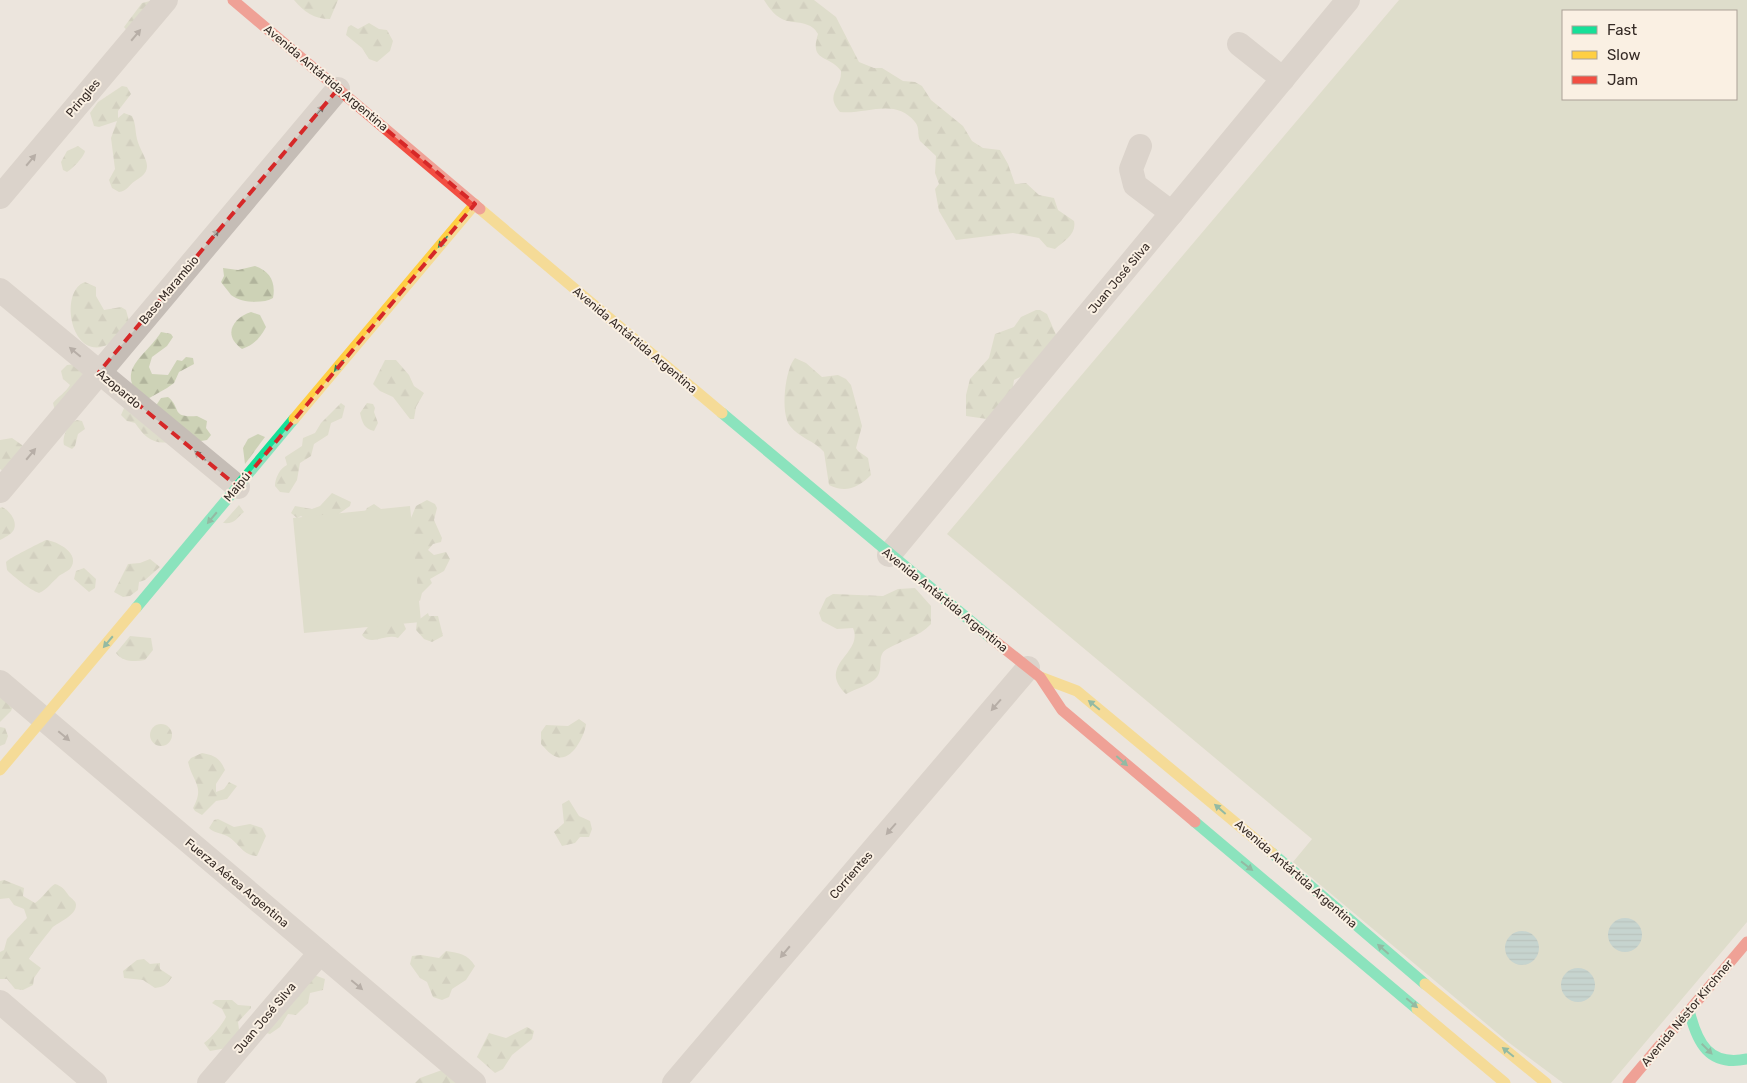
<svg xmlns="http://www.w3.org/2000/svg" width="1747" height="1083" viewBox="0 0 1747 1083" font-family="Rubik,sans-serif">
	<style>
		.forest { fill: url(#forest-firs) }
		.park { fill: #cdd2b6; fill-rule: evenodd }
		.water { fill: url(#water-rules) }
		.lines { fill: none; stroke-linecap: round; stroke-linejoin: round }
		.street { stroke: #c5bdb6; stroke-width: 24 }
		.fast { stroke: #16e098; stroke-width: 11 }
		.slow { stroke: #ffcf43; stroke-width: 11 }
		.jam { stroke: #f24e42; stroke-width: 11 }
		.oneway { fill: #766c66 }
		.oneway2 { fill: #26855e }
		.marked { fill: none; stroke: #d62828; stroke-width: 4; stroke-dasharray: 10 6; stroke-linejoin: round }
		.labels { text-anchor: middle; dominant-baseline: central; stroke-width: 4; stroke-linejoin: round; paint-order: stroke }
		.street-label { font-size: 12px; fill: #352a25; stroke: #faf0e3 }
	</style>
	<defs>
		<pattern id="forest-firs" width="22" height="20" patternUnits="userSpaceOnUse" patternTransform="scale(1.25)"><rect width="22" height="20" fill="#cdd2b6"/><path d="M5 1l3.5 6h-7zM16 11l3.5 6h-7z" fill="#b1b49c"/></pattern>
		<pattern id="water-rules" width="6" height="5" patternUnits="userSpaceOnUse" patternTransform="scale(1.25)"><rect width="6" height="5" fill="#98bebe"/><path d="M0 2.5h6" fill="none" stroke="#7d9b9a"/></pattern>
	</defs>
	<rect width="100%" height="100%" fill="#ece5dd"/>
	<g class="forest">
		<polygon points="154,0 131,36 124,27 142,3"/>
		<path d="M294 0H338L330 19C314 19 304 12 294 0Z"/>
		<path d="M764 0H814L836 17 859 62 874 68H882L903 81 915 82 922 86 931 100 963 126 972 141 983 148 1000 150 1008 164 1015 184 1026 183 1039 195 1054 198 1058 210 1074 221C1077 234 1064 241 1055 249L1047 247 1039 238 1013 233 956 240 939 211 935 189 939 184 935 173 936 156 920 141C917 134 920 128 915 122 895 97 866 115 840 112 824 94 842 89 841 71 829 54 809 63 818 34 812 22 798 23 787 21 776 18 769 8 764 0Z"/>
		<polygon points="369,23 379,29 387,30 393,41 390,51 377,62 369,59 362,48 346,35 348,27 351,25 358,29"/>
		<path d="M122 86 127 87 131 94 118 111V118L124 113 132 116C136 124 135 131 137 139 142 158 158 168 135 181 129 185 127 191 119 192L112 188 109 180 115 169 111 138 117 121 99 127 94 126 90 113 98 102Z"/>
		<path d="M78 146 85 151C84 157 72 169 67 172L63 170 61 162 67 151Z"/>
		<path d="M255 266C270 271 276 282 273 298 263 304 241 303 231 295 228 291 224 286 221 282L224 276 223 268 238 270Z"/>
		<path d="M85 282 96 287V296L104 310 121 307 126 310 129 321C124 328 116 340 109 344 71 364 58 291 85 282Z"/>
		<polygon points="1036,310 1040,310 1047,314 1057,337 1035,370 1014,380 1012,393 987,419 966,416 966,395 970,379 989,358 995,334 1014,327 1021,317"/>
		<path d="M251 312 260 315 266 327C260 338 254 345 242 349 222 335 233 318 251 312Z"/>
		<path d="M161 332 171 334 173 337 167 346 152 357 149 367 152 374 168 375 177 360 182 361 186 357 193 358 194 364 179 372 174 383 167 388 144 401C113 369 145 358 161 332Z"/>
		<path d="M795 358 806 363 822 377 838 375 846 379 851 385 862 426 856 448 858 451 868 458 871 475C859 487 846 494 829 485L824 452C815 441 799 438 790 426 780 413 785 369 795 358Z"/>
		<polygon points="385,360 396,360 409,375 414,386 424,393 416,407 414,419 410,419 393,397 380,391 373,384"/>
		<path d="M76 364 83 374 55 411 53 403C59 396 65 393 70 385L63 379 61 371 67 365Z"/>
		<path d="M168 397C182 408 170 418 197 416L207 421 206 428 211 435 207 440 195 442 155 407 161 398Z"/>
		<path d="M341 403 345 406 342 418 331 423 328 435 314 444 311 456 300 463 297 480 289 493 280 492 275 486C275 478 280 468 287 465L285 457 302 446 303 438 315 433 321 423Z"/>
		<path d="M367 403 373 404 375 408 374 412 378 423 374 431C364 429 362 422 360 413Z"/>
		<path d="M125 406 170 442C152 445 144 436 135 423L127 421 121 415Z"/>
		<path d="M77 420 82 421 85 429 78 434 75 446 72 449 64 445C62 436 68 423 77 420Z"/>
		<polygon points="258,434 265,437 245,464 243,448 248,439"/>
		<polygon points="12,438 22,445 30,457 8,475 0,469 0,440"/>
		<polygon points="332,493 351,502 350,506 337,515 311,523 301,516 297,518 291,513 295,506 312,509 320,506"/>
		<polygon points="427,500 435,504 437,508 434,520 442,538 441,542 433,544 428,550 434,555 446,552 450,559 444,571 430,579 432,583 422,593 420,601 405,591 361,519 367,508 374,504 381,509 411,518 416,506"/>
		<path d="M239 505 244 512C235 519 236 524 223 523Z"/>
		<path d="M2 507C9 510 19 522 13 531 11 534 4 538 0 540V508Z"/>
		<path d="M46 540C57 541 82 554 70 569 67 572 60 574 57 578 50 584 48 589 39 593 30 590 14 577 7 570L6 562C11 557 38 544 46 540Z"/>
		<polygon points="150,559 160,567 145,580 139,582 138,590 130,596 123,597 114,592 128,564 140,563"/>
		<polygon points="84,568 96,579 95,588 89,592 74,579 76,571"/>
		<path d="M915 588 931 606V624C919 637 902 640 887 649 876 655 884 668 877 677 871 685 855 689 846 694 816 664 864 654 853 628L837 629 822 621 819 613 826 598 833 594 883 596 898 589Z"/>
		<polygon points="428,613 429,616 438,616 443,636 432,642 424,639 416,630 417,621"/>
		<path d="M403 622 406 629 398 638C386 633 371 647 362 635L370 624Z"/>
		<path d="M130 636 151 638 153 650 145 660C135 662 122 662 116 653Z"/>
		<polygon points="0,676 17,696 11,711 0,722"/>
		<path d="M579 719 586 724C585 735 572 762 557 757 550 755 546 749 541 744V732L546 725 568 726Z"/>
		<circle cx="161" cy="735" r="11"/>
		<polygon points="0,727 5,728 8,736 5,744 0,746"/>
		<path d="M202 753C214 755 220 758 225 770L216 784V792L224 789 229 782 237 786 227 799 216 801 202 815 195 811 193 808C205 786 193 783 188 762L191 758Z"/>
		<polygon points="569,800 579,816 590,821 592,829 589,837 580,837 575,843 562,846 554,832 564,823 562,804"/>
		<path d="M218 819 234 827 250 824 262 828 266 836 257 856C241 855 239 842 227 836 221 833 214 833 209 828L214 820Z"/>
		<path d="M4 880 24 888 23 896 35 903C43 898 49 887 55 884 62 886 65 890 69 896 72 899 76 901 76 905 76 916 58 922 52 928 49 932 29 957 29 959L41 968 34 978 33 985 23 990 15 989 7 979H0V952L4 950 7 939 27 918 24 909 14 905 9 898 0 899V881Z"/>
		<path d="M446 951C459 953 468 954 475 966L466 980 452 989 449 997 442 1000 433 997 427 982 420 978 410 964 412 956 421 955 439 958Z"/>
		<path d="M144 959 150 964 160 963V969L172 977C167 985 163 987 155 988L143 980 124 978 123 971 137 960Z"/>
		<polygon points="314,975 325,979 323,990 310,993 308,1003 296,1015 288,1014 280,1027 270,1034 266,1033"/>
		<path d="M215 1000H232L238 1005 251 1006V1008L238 1022 240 1037 227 1048 210 1051 204 1043C211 1038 222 1025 226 1017L222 1009 212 1003Z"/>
		<polygon points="527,1027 534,1031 532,1039 512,1055 503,1069 495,1073 477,1057 489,1033 506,1038"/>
		<polygon points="442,1070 457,1083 415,1083 420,1078"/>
	</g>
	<g class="park">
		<path d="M1399 0H1747V922L1611 1083H1563L1508 1042 1293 862 1312 839 947 534ZM1563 11H1736V99H1563Z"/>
		<polygon points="410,506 421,622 304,633 293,518"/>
	</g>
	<g class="water">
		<circle cx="1625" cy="935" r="17"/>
		<circle cx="1522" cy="948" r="17"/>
		<circle cx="1578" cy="985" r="17"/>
	</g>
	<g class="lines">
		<g class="street">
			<polyline points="1239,44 1283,79"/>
			<polyline points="1140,146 1131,169 1135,185 1172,213"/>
			<polyline points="0,197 166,0"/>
			<polyline points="0,290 238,487"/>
			<polyline points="0,491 338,89"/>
			<polyline points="889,555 1348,0"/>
			<polyline points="0,682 474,1083"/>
			<polyline points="0,1002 95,1083"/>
			<polyline points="209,1083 320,953"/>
			<polyline points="674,1083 1028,668"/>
		</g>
		<g class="fast">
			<polyline points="722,413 991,638"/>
			<polyline points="136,608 294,419"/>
			<polyline points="1195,822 1417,1009"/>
			<polyline points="1272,853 1425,984"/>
			<path d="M1689 1010C1697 1043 1709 1067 1747 1059"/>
		</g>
		<g class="slow">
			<polyline points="480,209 722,413"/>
			<polyline points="294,419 475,204"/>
			<polyline points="1040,677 1077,691 1272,853"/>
			<polyline points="0,770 136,608"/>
			<polyline points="1425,984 1546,1083"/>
			<polyline points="1417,1009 1505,1083"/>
		</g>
		<g class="jam">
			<polyline points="233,0 480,209"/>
			<polyline points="991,638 1040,677 1062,710 1195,822"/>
			<polyline points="1628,1083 1747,942"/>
		</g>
	</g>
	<defs><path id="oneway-solid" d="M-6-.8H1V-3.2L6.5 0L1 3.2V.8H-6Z" transform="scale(1.25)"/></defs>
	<g class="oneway">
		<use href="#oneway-solid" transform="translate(136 35) rotate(-50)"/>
		<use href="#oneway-solid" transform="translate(319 111) rotate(-50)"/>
		<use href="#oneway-solid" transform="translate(31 160) rotate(-50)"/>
		<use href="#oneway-solid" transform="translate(214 235) rotate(-50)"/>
		<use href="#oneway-solid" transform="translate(75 352) rotate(-140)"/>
		<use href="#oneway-solid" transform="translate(31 454) rotate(-50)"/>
		<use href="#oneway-solid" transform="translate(200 456) rotate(-140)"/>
		<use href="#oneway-solid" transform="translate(996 705) rotate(131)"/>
		<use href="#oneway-solid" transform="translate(64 736) rotate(40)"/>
		<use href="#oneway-solid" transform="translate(891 829) rotate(131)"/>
		<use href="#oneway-solid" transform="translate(785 952) rotate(130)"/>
		<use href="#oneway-solid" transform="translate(357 985) rotate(40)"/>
	</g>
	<g class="oneway2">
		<use href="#oneway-solid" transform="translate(443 242) rotate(130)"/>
		<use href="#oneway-solid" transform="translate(339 366) rotate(130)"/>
		<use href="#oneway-solid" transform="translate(212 518) rotate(130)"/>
		<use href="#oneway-solid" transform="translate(108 642) rotate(130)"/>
		<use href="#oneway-solid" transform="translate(1094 705) rotate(-141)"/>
		<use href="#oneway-solid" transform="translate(1122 761) rotate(41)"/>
		<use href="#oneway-solid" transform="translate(1220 809) rotate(-139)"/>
		<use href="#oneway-solid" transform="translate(1247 866) rotate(38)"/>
		<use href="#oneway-solid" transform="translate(1383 949) rotate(-139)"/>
		<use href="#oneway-solid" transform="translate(1412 1003) rotate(40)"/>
		<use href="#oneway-solid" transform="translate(1707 1049) rotate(45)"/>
		<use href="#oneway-solid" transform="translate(1508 1052) rotate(-141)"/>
	</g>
	<path d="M0 0H1747V1083H0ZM338 89 475 204 238 487 99 372Z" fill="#ece5dd" fill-opacity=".55" fill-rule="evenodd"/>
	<path class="marked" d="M338 89 475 204 238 487 99 372Z"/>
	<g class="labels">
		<g class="street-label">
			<text transform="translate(326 78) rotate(40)">Avenida Antártida Argentina</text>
			<text transform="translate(83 98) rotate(-50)">Pringles</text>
			<text transform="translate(1119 278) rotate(-50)">Juan José Silva</text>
			<text transform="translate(169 290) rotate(-50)">Base Marambio</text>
			<text transform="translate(635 340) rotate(40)">Avenida Antártida Argentina</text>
			<text transform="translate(119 389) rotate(40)">Azopardo</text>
			<text transform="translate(237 487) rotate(-50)">Maipú</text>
			<text transform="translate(945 600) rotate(39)">Avenida Antártida Argentina</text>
			<text transform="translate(1296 874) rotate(41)">Avenida Antártida Argentina</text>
			<text transform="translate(851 875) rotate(-49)">Corrientes</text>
			<text transform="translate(237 883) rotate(40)">Fuerza Aérea Argentina</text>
			<text transform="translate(1687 1013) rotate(-50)">Avenida Néstor Kirchner</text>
			<text transform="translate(265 1018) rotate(-50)">Juan José Silva</text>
		</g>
	</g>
	<rect x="1562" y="10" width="175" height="90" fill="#faf0e3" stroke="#aba197"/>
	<rect x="1572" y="26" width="25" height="8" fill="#16e098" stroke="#aba197"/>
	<text x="1607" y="35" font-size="15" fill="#352a25">Fast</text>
	<rect x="1572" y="51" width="25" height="8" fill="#ffcf43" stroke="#aba197"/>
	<text x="1607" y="60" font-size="15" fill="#352a25">Slow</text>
	<rect x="1572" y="76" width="25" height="8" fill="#f24e42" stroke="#aba197"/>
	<text x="1607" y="85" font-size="15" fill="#352a25">Jam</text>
</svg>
